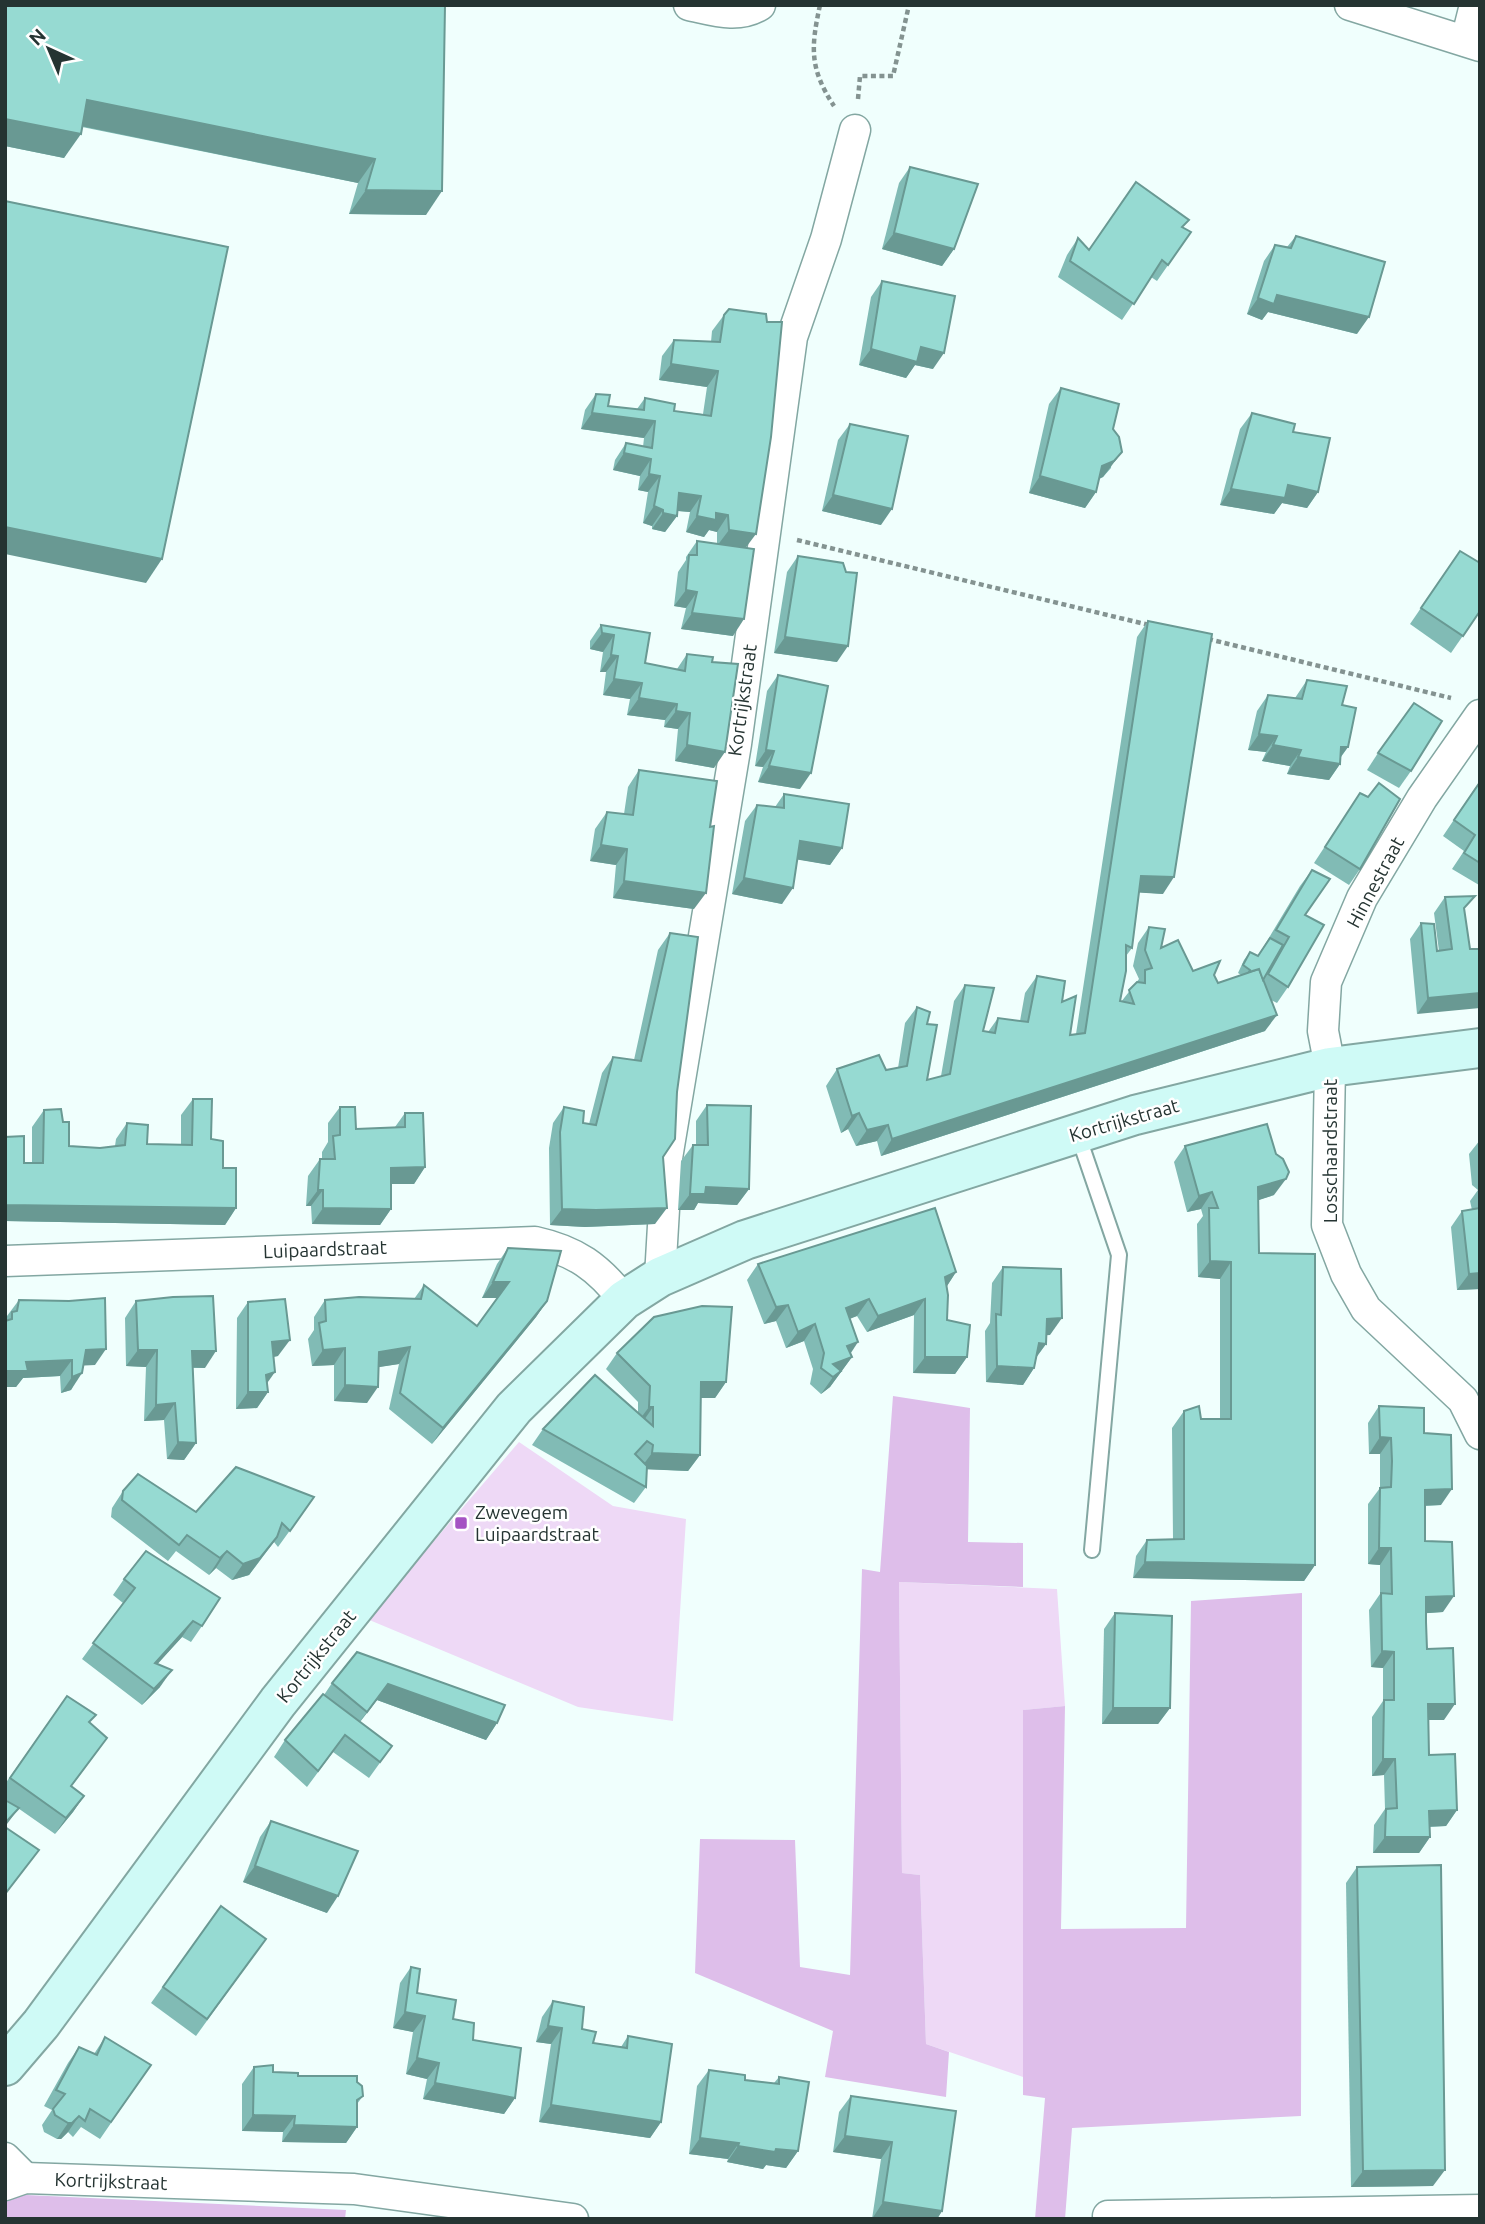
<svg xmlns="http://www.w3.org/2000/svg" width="1485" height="2224" viewBox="0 0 1485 2224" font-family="Ubuntu,sans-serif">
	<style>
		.green { fill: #eed9f6 }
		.forest { fill: #debeea }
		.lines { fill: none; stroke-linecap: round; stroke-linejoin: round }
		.service-casing { stroke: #83a7a2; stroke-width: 18 }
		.minor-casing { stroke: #83a7a2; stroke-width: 33 }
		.secondary-casing { stroke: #83a7a2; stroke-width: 42 }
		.path { stroke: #849391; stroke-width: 4.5; stroke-dasharray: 5 3.5; stroke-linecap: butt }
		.service { stroke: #fff; stroke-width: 14 }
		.minor { stroke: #fff; stroke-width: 30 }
		.secondary { stroke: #cffaf6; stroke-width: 38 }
		.wall { fill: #81bbb5 }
		.shaded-wall { fill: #699993 }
		.building { fill: #96dad2; stroke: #699993; stroke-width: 2 }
		.poi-dot { fill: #a553c3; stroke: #fff; stroke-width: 2.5 }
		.labels { text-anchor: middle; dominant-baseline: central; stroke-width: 5; stroke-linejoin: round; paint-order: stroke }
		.street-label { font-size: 19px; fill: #253432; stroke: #fff }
		.poi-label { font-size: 19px; fill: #253432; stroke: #fff; text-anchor: start }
	</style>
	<rect width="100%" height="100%" fill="#f0fffd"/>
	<g class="green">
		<polygon points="519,1442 613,1506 686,1519 673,1721 578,1707 367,1619"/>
		<polygon points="899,1582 1057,1589 1065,1706 1023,1710 1023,2077 926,2044 920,1875 902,1873"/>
	</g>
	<g class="forest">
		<polygon points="893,1396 970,1408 968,1542 1023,1543 1023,1587 899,1582 902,1873 920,1875 926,2044 949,2052 946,2097 825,2077 833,2031 695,1973 700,1839 795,1840 800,1967 850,1975 862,1569 880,1572"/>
		<polygon points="1302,1593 1301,2116 1072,2128 1065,2219 1035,2219 1045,2098 1023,2095 1023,1710 1065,1706 1061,1929 1186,1928 1191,1601"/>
		<polygon points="5,2194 346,2210 345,2219 5,2219"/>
	</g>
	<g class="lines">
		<defs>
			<polyline id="service" points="1078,1135 1119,1255 1092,1550"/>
			<g id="minor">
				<path d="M689 5C713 10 738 19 760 5"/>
				<polyline points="1350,5 1480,46"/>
				<polyline points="1466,41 1475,5"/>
				<polyline points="1480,715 1422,798 1362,898 1326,982 1323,1031 1330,1067 1327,1225 1346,1274 1366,1309 1463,1400 1480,1434"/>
				<path d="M5 1261 535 1242C576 1251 598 1267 624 1300"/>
				<polyline points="660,1277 667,1158 736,744 792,337 826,239 855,130"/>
				<polyline points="5,2158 25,2178"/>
				<polyline points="5,2185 25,2178 354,2189 573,2219"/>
				<polyline points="1108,2216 1480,2210"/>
			</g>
			<polyline id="secondary" points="5,2066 41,2024 278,1702 514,1408 624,1300 660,1277 745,1240 1135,1115 1330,1067 1480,1048"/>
		</defs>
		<use href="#service" class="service-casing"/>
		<use href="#minor" class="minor-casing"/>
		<use href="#secondary" class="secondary-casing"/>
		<g class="path">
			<path d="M820 5C811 47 809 68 834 106"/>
			<polyline points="858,99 860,76 893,76 909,5"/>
			<polyline points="797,540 1149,625"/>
			<polyline points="1208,639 1451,698"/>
		</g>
		<use href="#service" class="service"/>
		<use href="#minor" class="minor"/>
		<use href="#secondary" class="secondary"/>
	</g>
	<g class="wall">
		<polygon points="445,5 426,215 349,214 358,183 82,127 64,158 5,146"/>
		<polygon points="910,167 954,249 942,266 882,249 899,183"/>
		<polygon points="1183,228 1191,232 1157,281 1151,277 1122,320 1058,277 1067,255 1078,238 1089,250"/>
		<polygon points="1296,236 1357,334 1268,312 1262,320 1247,314 1264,261 1275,245 1287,247"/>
		<polygon points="882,281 933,369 915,365 906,378 859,365 871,297"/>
		<polygon points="724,315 746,548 733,636 681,629 686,608 674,606 678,572 686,560 686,557 697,541 717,544 717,532 709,530 704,537 686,532 690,512 677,511 677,516 665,532 652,529 652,526 643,523 648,492 638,490 640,476 613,470 615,460 626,443 643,447 644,438 581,429 585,410 596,394 608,406 637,409 645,398 674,411 703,414 707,387 659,380 662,356 674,340 711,342 712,331"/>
		<polygon points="1061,388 1113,429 1111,468 1103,477 1099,479 1096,492 1085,508 1029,493 1049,404"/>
		<polygon points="1252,413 1293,432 1318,492 1307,508 1282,503 1274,514 1220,505 1240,429"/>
		<polygon points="850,424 881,525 822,511 838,440"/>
		<polygon points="1460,551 1480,611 1451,653 1410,624"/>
		<polygon points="798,556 837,662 774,653 787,572"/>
		<polygon points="1148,621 1163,894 1139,892 1132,948 1126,956 1120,1001 1121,1002 1139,979 1133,966 1138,943 1149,927 1161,948 1193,971 1214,975 1218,983 1241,975 1238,973 1244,960 1250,952 1258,956 1300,886 1312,870 1305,915 1288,987 1277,1003 1271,1000 1265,1031 881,1156 877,1141 856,1146 848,1129 841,1133 826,1086 837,1069 886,1070 898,1068 905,1023 917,1007 927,1024 927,1080 941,1076 954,1001 965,985 983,1031 988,1032 998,1018 1020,1021 1025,993 1037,976 1062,1002 1070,1035 1076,1034 1137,637"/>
		<polygon points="601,625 645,663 677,669 687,654 712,662 714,768 675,761 678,729 664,727 665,720 627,715 630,699 603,695 606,672 600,672 603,652 590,649 590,641"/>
		<polygon points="778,675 800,789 758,782 763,767 755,766 767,691"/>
		<polygon points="1307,680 1342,705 1348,747 1341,757 1340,764 1329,780 1287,774 1290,766 1262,761 1266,752 1248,750 1257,711 1268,695 1295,698"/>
		<polygon points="1378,753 1411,771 1399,788 1367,770"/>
		<polygon points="639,770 694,909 613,898 616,865 590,861 595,829 607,812 624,814 628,787"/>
		<polygon points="1480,781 1480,884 1479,885 1452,869 1464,851 1443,836"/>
		<polygon points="1360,793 1360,869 1349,885 1314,863"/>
		<polygon points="784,794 842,848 830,865 797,859 782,904 732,894 745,821 757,805 775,807"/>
		<polygon points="1445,897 1464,911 1470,949 1417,1014 1410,939 1421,923 1437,951 1439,951 1434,913"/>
		<polygon points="670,933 663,1157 655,1224 585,1227 550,1225 549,1148 553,1123 564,1107 583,1123 589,1124 602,1073 613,1057 634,1060 658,950"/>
		<polygon points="193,1099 211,1139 236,1208 225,1225 5,1221 5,1137 24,1163 32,1163 32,1127 44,1110 63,1122 69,1146 100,1148 115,1146 116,1139 127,1123 147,1144 181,1144 181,1115"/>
		<polygon points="707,1105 749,1189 737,1205 698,1203 694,1210 678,1210 681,1161 693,1145 696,1145 696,1121"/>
		<polygon points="340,1107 356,1129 395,1127 405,1113 425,1167 414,1184 391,1184 391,1209 380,1225 312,1224 311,1206 306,1206 308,1176 320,1159 322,1159 322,1152 328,1142 328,1123"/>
		<polygon points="1480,1140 1480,1289 1457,1290 1451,1227 1462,1211 1472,1210 1470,1201 1478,1190 1472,1185 1469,1154"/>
		<polygon points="1185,1146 1274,1195 1258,1200 1259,1253 1315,1565 1304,1581 1133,1578 1136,1556 1147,1540 1173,1539 1172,1428 1184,1411 1201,1419 1220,1419 1220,1279 1198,1277 1197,1224 1203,1216 1201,1209 1187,1212 1174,1162"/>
		<polygon points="508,1248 547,1301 536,1317 432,1444 389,1409 399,1364 378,1367 367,1403 334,1401 334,1365 312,1366 308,1339 314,1330 314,1317 325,1300 414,1299 424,1285 477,1326 497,1298 482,1298 497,1264"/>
		<polygon points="758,1264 956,1272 947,1286 947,1320 967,1357 955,1374 913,1373 914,1315 867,1332 857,1316 850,1318 850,1354 852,1357 830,1387 821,1394 810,1384 813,1369 804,1341 786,1348 776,1321 764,1324 747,1280"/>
		<polygon points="1003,1267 1050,1335 1046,1335 1046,1344 1036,1358 1034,1368 1023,1385 986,1382 985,1331 990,1323 992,1283"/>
		<polygon points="19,1300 95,1365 83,1365 71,1390 61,1393 60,1376 23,1378 16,1387 5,1387 5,1321 7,1320 7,1316"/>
		<polygon points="136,1301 205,1368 192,1368 196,1443 184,1460 167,1459 164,1420 144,1421 146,1367 126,1366 125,1318"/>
		<polygon points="248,1302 278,1356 273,1357 267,1383 268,1392 257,1408 236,1409 237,1318"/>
		<polygon points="617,1353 726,1382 715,1398 701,1398 700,1455 688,1471 647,1469 646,1487 634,1503 532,1445 543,1429 638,1413 638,1402 606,1369"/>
		<polygon points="1379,1406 1424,1433 1441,1505 1425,1506 1425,1541 1443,1612 1426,1613 1427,1649 1444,1720 1428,1720 1429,1755 1457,1810 1446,1826 1430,1827 1430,1837 1419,1853 1373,1853 1374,1825 1385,1809 1384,1775 1372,1776 1372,1717 1383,1701 1383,1668 1371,1667 1369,1610 1380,1594 1380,1565 1368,1564 1368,1504 1380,1488 1380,1454 1369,1454 1368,1423"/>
		<polygon points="123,1491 196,1512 314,1497 278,1547 274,1542 249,1575 232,1580 216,1568 209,1575 176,1551 168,1561 111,1517 112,1508"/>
		<polygon points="124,1579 202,1626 191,1642 182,1637 157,1664 160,1687 142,1705 82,1659 123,1603 113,1595"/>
		<polygon points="1115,1613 1170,1708 1158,1724 1102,1724 1104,1629"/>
		<polygon points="332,1683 497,1723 486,1740 377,1700 360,1722 392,1746 369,1778 333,1752 307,1787 274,1757 285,1740 324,1695"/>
		<polygon points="67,1696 90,1723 107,1738 71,1787 84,1796 73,1812 55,1834 5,1799 5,1784"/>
		<polygon points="271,1821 327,1913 243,1882 260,1837"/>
		<polygon points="1357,1867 1433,2186 1351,2187 1346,1883"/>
		<polygon points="221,1906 266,1939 196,2036 151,2003"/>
		<polygon points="411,1967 417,1993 453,2019 473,2040 515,2098 504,2114 423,2099 427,2079 406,2074 413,2032 393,2028 400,1983"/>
		<polygon points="553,2001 582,2029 593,2043 621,2047 628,2036 661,2122 650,2138 539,2122 551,2044 536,2042 542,2017"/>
		<polygon points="105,2037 151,2065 100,2139 81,2127 73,2137 68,2132 61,2139 57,2139 44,2132 42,2125 52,2110 44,2106 68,2063 79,2047 94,2054"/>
		<polygon points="254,2067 273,2072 298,2076 357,2082 363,2096 357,2104 357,2127 346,2143 282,2142 283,2132 242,2131 242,2084"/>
		<polygon points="709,2070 745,2080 774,2083 779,2077 798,2151 786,2168 766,2165 763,2169 727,2162 728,2159 689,2154 697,2086"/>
		<polygon points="851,2096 956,2111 942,2211 937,2219 872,2219 881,2159 833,2152 839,2112"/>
	</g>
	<g class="shaded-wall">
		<polygon points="87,100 375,159 358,183 71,124"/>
		<polygon points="5,119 81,134 64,158 5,146"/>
		<polygon points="366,190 442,191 426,215 349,214"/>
		<polygon points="894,233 954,249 942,266 882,249"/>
		<polygon points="1277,295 1369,317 1357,334 1268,312 1262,320 1247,314 1258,298"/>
		<polygon points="921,347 944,353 933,369 915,365 906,378 859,365 871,349"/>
		<polygon points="671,364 718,371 707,387 659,380"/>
		<polygon points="592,413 655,421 644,438 581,429"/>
		<polygon points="1122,452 1103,477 1091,482 1102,466"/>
		<polygon points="624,453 651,459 640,476 613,470"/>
		<polygon points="649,474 660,476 648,492 638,490"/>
		<polygon points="1040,476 1096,492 1085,508 1029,493"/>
		<polygon points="1288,485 1318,492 1307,508 1282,503 1274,514 1220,505 1231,489"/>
		<polygon points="679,493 701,496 690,512 668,510"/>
		<polygon points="833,495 892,509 881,525 822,511"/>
		<polygon points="654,506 663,510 652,526 643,523"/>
		<polygon points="663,513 677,516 665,532 652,529"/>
		<polygon points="716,513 728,515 717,532 709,530 704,537 686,532 697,516"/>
		<polygon points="5,527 162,559 146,583 5,554"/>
		<polygon points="729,530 756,534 744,550 717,546"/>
		<polygon points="686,590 697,592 686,608 674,606"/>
		<polygon points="692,613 744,619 733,636 681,629"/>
		<polygon points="602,633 614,635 603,652 590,649"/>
		<polygon points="785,637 848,646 837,662 774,653"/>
		<polygon points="611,655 618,656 606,672 600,672"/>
		<polygon points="614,679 642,683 630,699 603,695"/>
		<polygon points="639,698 677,704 665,720 627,715"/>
		<polygon points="676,711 690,713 678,729 664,727"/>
		<polygon points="1259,734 1277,736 1266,752 1248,750"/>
		<polygon points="687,745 725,752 714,768 675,761"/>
		<polygon points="1273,745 1301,750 1290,766 1262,761"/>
		<polygon points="1341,747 1348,747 1336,763 1340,764 1329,780 1287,774 1298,757"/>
		<polygon points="766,750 774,751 763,767 755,766"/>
		<polygon points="769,766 811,773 800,789 758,782"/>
		<polygon points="800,841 842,848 830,865 788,858"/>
		<polygon points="601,845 627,849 616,865 590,861"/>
		<polygon points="1141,876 1174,877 1163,894 1129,892"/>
		<polygon points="744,878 793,888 782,904 732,894"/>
		<polygon points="624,881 706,893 694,909 613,898"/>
		<polygon points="1480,993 1480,1008 1417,1014 1428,998"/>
		<polygon points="1277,1015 1265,1031 881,1156 892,1139"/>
		<polygon points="859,1113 848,1129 841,1133 852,1116"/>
		<polygon points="888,1125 877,1141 856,1146 867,1130"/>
		<polygon points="425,1167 414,1184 380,1184 391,1168"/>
		<polygon points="1286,1179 1274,1195 1247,1204 1258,1187"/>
		<polygon points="706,1187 749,1189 737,1205 698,1203 694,1210 678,1210 690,1194"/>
		<polygon points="318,1190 323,1190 311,1206 306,1206"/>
		<polygon points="1212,1192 1201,1209 1187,1212 1199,1196"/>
		<polygon points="5,1205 236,1208 225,1225 5,1221"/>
		<polygon points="323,1208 391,1209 380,1225 312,1224"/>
		<polygon points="667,1208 655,1224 585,1227 550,1225 562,1209"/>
		<polygon points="1210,1261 1231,1262 1220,1279 1198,1277"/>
		<polygon points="956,1272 945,1289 945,1277"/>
		<polygon points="1480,1273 1480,1289 1457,1290 1469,1274"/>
		<polygon points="493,1282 509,1282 497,1298 482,1298"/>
		<polygon points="869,1299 857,1316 835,1325 846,1308"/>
		<polygon points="925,1299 914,1315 867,1332 878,1316"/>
		<polygon points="547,1301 536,1317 432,1444 443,1428"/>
		<polygon points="788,1305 776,1321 764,1324 776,1307"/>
		<polygon points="1062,1318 1050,1335 1035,1336 1047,1319"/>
		<polygon points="815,1324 804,1341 786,1348 798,1332"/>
		<polygon points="290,1340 278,1356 261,1359 272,1342"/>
		<polygon points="858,1342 847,1359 847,1346"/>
		<polygon points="1039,1343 1046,1344 1034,1360"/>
		<polygon points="410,1347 399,1364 367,1369 379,1352"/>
		<polygon points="345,1348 334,1365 312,1366 323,1350"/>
		<polygon points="106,1349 95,1365 74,1366 86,1350"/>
		<polygon points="138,1350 157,1350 146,1367 126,1366"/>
		<polygon points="192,1351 216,1351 205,1368 180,1367"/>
		<polygon points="852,1357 830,1387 821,1394 833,1377 833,1364"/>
		<polygon points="925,1357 967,1357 955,1374 913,1373"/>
		<polygon points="72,1360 60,1376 23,1378 16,1387 5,1387 5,1371 26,1362"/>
		<polygon points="997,1366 1034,1368 1023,1385 986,1382"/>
		<polygon points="275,1372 263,1389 266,1375"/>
		<polygon points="82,1373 71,1390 61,1393 72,1377"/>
		<polygon points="701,1382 726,1382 715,1398 689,1398"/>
		<polygon points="345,1385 378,1387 367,1403 334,1401"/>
		<polygon points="248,1392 268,1392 257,1408 236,1409"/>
		<polygon points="175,1403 164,1420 144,1421 156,1405"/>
		<polygon points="649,1407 653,1407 642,1423 637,1423"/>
		<polygon points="1380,1437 1391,1438 1380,1454 1369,1454"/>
		<polygon points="178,1442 196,1443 184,1460 167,1459"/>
		<polygon points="652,1453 700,1455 688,1471 640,1469"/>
		<polygon points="1452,1489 1441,1505 1414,1506 1425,1490"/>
		<polygon points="277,1537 249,1575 232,1580 243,1564"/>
		<polygon points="1379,1548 1391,1548 1380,1565 1368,1564"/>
		<polygon points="227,1551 216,1568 209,1575 220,1558"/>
		<polygon points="1145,1562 1315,1565 1304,1581 1133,1578"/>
		<polygon points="1454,1596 1443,1612 1415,1614 1426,1597"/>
		<polygon points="193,1621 182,1637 144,1679 155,1663"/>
		<polygon points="1382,1651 1394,1652 1383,1668 1371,1667"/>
		<polygon points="172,1670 160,1687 142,1705 154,1689"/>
		<polygon points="388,1684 497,1723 486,1740 377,1700 355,1728"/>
		<polygon points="1428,1704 1455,1704 1444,1720 1416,1720"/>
		<polygon points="1113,1708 1170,1708 1158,1724 1102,1724"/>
		<polygon points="1383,1759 1395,1759 1384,1775 1372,1776"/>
		<polygon points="84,1796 73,1812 55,1834 66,1818"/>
		<polygon points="19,1808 7,1824 5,1827 5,1823"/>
		<polygon points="1457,1810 1446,1826 1418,1827 1429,1811"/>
		<polygon points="1385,1837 1430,1837 1419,1853 1373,1853"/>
		<polygon points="255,1866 338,1896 327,1913 243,1882"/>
		<polygon points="405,2012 425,2016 413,2032 393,2028"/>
		<polygon points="548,2026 562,2028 551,2044 536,2042"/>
		<polygon points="417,2058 439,2063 427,2079 406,2074"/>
		<polygon points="435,2083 515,2098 504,2114 423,2099"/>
		<polygon points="551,2105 661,2122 650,2138 539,2122"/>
		<polygon points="253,2115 295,2116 283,2132 242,2131"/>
		<polygon points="79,2116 68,2132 61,2139 57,2139 68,2123"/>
		<polygon points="294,2125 357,2127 346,2143 282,2142"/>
		<polygon points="845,2136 892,2142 881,2159 833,2152"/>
		<polygon points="700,2138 739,2143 728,2159 689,2154"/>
		<polygon points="738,2146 776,2149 798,2151 786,2168 766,2165 763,2169 727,2162"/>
		<polygon points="1445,2170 1433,2186 1351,2187 1363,2171"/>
		<polygon points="883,2202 942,2211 937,2219 872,2219"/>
	</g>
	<g class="building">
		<polygon points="5,5 445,5 442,191 366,190 375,159 87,100 81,134 5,119"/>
		<polygon points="910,167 978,184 954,249 894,233"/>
		<polygon points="1136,182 1189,220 1182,227 1191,232 1168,265 1162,260 1134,304 1070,261 1078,238 1089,250"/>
		<polygon points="5,201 228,247 162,559 5,527"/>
		<polygon points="1296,236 1385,262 1369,317 1277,295 1274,304 1258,298 1275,245 1291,248"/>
		<polygon points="882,281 955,296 944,353 921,347 917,362 871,349"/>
		<polygon points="729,309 766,314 767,322 782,322 771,437 756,534 729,530 728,515 716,513 716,520 697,516 701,496 679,493 677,516 663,513 663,510 654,506 660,476 649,474 651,459 624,453 626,443 652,448 655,421 592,413 596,394 610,395 608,406 644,410 645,398 675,404 674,411 711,416 718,371 671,364 674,340 720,342 724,315"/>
		<polygon points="1061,388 1119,404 1113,429 1119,437 1122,452 1114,461 1102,466 1096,492 1040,476"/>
		<polygon points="1252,413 1295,424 1293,432 1330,438 1318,492 1288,485 1285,498 1231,489"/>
		<polygon points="850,424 908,436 892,509 833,495"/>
		<polygon points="697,541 754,549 744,619 692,613 697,592 686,590 689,555 697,555"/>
		<polygon points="1460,551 1480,563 1480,611 1463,636 1421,608"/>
		<polygon points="798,556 843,563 846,572 857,573 848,646 785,637"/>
		<polygon points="1148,621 1212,634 1174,877 1141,876 1132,948 1126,945 1126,971 1120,1001 1134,1004 1129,990 1137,982 1145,983 1145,970 1152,968 1145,950 1149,927 1165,929 1161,948 1178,940 1193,971 1220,961 1214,975 1218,983 1259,969 1277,1015 892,1139 888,1125 867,1130 859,1113 852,1116 837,1069 879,1055 886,1070 907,1066 917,1007 930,1012 927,1024 937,1025 927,1080 950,1074 965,985 994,988 983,1031 995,1033 998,1018 1028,1022 1037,976 1065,981 1062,1002 1076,996 1070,1035 1085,1033"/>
		<polygon points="601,625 650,633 645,663 685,671 687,654 713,657 712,662 738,664 725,752 687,745 690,713 676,711 677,704 639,698 642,683 614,679 618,656 611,655 614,635 602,633"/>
		<polygon points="778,675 828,686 811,773 769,766 774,751 766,750"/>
		<polygon points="1307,680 1347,686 1342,705 1356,708 1348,747 1341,747 1340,764 1298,757 1301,750 1273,745 1277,736 1259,734 1268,695 1302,699"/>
		<polygon points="1414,703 1442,721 1411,771 1378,753"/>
		<polygon points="639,770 717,781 710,827 714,826 706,893 624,881 627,849 601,845 607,812 633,815"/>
		<polygon points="1480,782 1480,863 1464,853 1475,835 1454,820"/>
		<polygon points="1379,783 1400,799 1360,869 1325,847 1360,793 1368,797"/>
		<polygon points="784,794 849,804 842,848 800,841 793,888 744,878 757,805 784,808"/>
		<polygon points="1312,870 1330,879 1305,915 1324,925 1288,987 1268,974 1289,937 1276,930"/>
		<polygon points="1475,896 1464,908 1470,949 1480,949 1480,993 1428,998 1421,923 1434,924 1437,951 1452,949 1445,897"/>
		<polygon points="670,933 698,937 677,1092 675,1139 663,1157 667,1208 596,1210 562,1209 560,1132 564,1107 584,1111 583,1123 596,1125 613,1057 641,1061"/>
		<polygon points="1270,938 1283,945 1263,980 1259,969 1249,972 1250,970 1243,965 1250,952 1258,956"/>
		<polygon points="193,1099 212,1099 211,1139 223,1141 223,1168 236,1168 236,1208 5,1205 5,1137 24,1136 24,1163 43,1163 44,1110 61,1109 63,1122 69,1122 69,1146 100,1148 125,1145 127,1123 148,1125 147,1144 192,1145"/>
		<polygon points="707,1105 751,1106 749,1189 706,1187 705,1194 690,1194 693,1145 708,1145"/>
		<polygon points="340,1107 355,1107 356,1129 405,1127 405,1113 423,1113 425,1167 391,1168 391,1209 323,1208 323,1190 318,1190 320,1159 335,1159 333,1136 340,1135"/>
		<polygon points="1267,1124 1276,1154 1283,1159 1289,1172 1286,1179 1258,1187 1259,1253 1315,1254 1315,1565 1145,1562 1147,1540 1184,1539 1184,1411 1199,1406 1201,1419 1231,1419 1231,1262 1210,1261 1209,1208 1218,1208 1212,1192 1199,1196 1185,1146"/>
		<polygon points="935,1208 956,1272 945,1277 948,1295 947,1320 970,1325 967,1357 925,1357 925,1299 878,1316 869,1299 846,1308 858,1342 847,1346 852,1357 833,1364 841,1371 833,1377 821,1368 824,1353 815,1324 798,1332 788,1305 776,1307 758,1264"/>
		<polygon points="1480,1208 1480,1273 1469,1274 1462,1211"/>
		<polygon points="508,1248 561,1251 547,1301 443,1428 400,1393 410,1347 379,1352 378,1387 345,1385 345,1348 323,1350 319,1323 326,1321 325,1300 359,1297 421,1299 424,1285 477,1326 509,1282 493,1282"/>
		<polygon points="1003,1267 1061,1269 1062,1318 1047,1319 1046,1344 1039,1343 1034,1368 997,1366 996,1314 1001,1315"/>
		<polygon points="213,1296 216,1351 192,1351 196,1443 178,1442 175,1403 156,1405 157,1350 138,1350 136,1301 173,1297"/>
		<polygon points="105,1298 106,1349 86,1350 82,1373 72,1377 72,1360 26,1362 28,1371 5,1371 5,1321 12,1319 12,1312 17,1311 19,1300 69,1301"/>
		<polygon points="285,1299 290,1340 272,1342 275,1372 266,1375 268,1392 248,1392 248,1302"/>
		<polygon points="702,1306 732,1307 726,1382 701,1382 700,1455 652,1453 653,1445 647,1441 635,1454 647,1466 646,1487 543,1429 595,1375 653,1426 653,1407 649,1407 650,1386 617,1353 654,1317"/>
		<polygon points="1379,1406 1424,1408 1424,1433 1451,1435 1452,1489 1425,1490 1425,1541 1452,1542 1454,1596 1426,1597 1426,1622 1427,1649 1453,1648 1455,1704 1428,1704 1429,1755 1455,1754 1457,1810 1429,1811 1430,1837 1385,1837 1386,1809 1397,1808 1395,1759 1383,1759 1384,1700 1394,1700 1394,1652 1382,1651 1381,1593 1392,1594 1391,1548 1379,1548 1380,1488 1391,1487 1392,1461 1391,1438 1380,1437"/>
		<polygon points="236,1467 314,1497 290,1531 282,1523 277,1537 260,1558 243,1564 227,1551 220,1558 187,1535 179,1545 122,1500 123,1491 138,1474 196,1512"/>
		<polygon points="146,1551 220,1598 202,1626 193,1621 155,1663 172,1670 154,1689 93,1643 135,1588 124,1579"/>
		<polygon points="1115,1613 1172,1616 1170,1708 1113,1708"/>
		<polygon points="357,1652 505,1705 497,1723 388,1684 367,1712 332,1683"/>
		<polygon points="323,1694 392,1746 380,1762 345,1735 318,1771 285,1740"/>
		<polygon points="67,1696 96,1715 89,1722 107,1738 71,1786 84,1796 66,1818 10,1778"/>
		<polygon points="5,1800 19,1808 5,1823"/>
		<polygon points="271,1821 358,1851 338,1896 255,1866"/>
		<polygon points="5,1827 39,1850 5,1894"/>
		<polygon points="1441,1865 1445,2170 1363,2171 1357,1867"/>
		<polygon points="221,1906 266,1939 207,2019 163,1987"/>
		<polygon points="411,1967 420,1969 417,1993 456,2000 453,2019 474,2023 473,2040 521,2048 515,2098 435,2083 439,2063 417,2058 425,2016 405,2012"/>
		<polygon points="553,2001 584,2007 582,2029 596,2032 593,2043 627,2048 628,2036 672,2044 661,2122 551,2105 562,2028 548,2026"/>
		<polygon points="105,2037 151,2065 111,2122 90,2109 85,2121 79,2116 72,2123 68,2123 55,2115 53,2109 65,2094 56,2090 79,2047 97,2055"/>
		<polygon points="273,2065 273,2072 298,2073 298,2076 357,2076 357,2082 362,2086 363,2096 357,2100 357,2127 294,2125 295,2116 253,2115 254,2067"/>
		<polygon points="709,2070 745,2075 745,2080 779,2084 779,2077 809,2082 798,2151 776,2149 775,2152 738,2146 739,2143 700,2138"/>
		<polygon points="851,2096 956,2111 942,2211 883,2202 892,2142 845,2136"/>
	</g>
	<rect class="poi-dot" x="454" y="1516" width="14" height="14" rx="3.5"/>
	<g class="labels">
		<g class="street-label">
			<text transform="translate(742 700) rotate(-82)">Kortrijkstraat</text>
			<text transform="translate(1375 882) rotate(-62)">Hinnestraat</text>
			<text transform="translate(1124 1120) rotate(-16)">Kortrijkstraat</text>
			<text transform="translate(1330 1151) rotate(-90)">Losschaardstraat</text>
			<text transform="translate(325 1249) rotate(-2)">Luipaardstraat</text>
			<text transform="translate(316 1656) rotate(-51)">Kortrijkstraat</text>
			<text transform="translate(111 2181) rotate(2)">Kortrijkstraat</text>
		</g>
		<g class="poi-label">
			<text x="475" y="1512">Zwevegem<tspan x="475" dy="22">Luipaardstraat</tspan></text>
		</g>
	</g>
	<rect width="1485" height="2224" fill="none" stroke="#253432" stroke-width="14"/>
	<g transform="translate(49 49) rotate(316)" stroke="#ffffff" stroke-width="5" paint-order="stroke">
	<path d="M0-5L12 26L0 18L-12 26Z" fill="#253432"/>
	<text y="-10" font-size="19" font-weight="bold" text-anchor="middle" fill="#253432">N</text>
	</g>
</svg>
